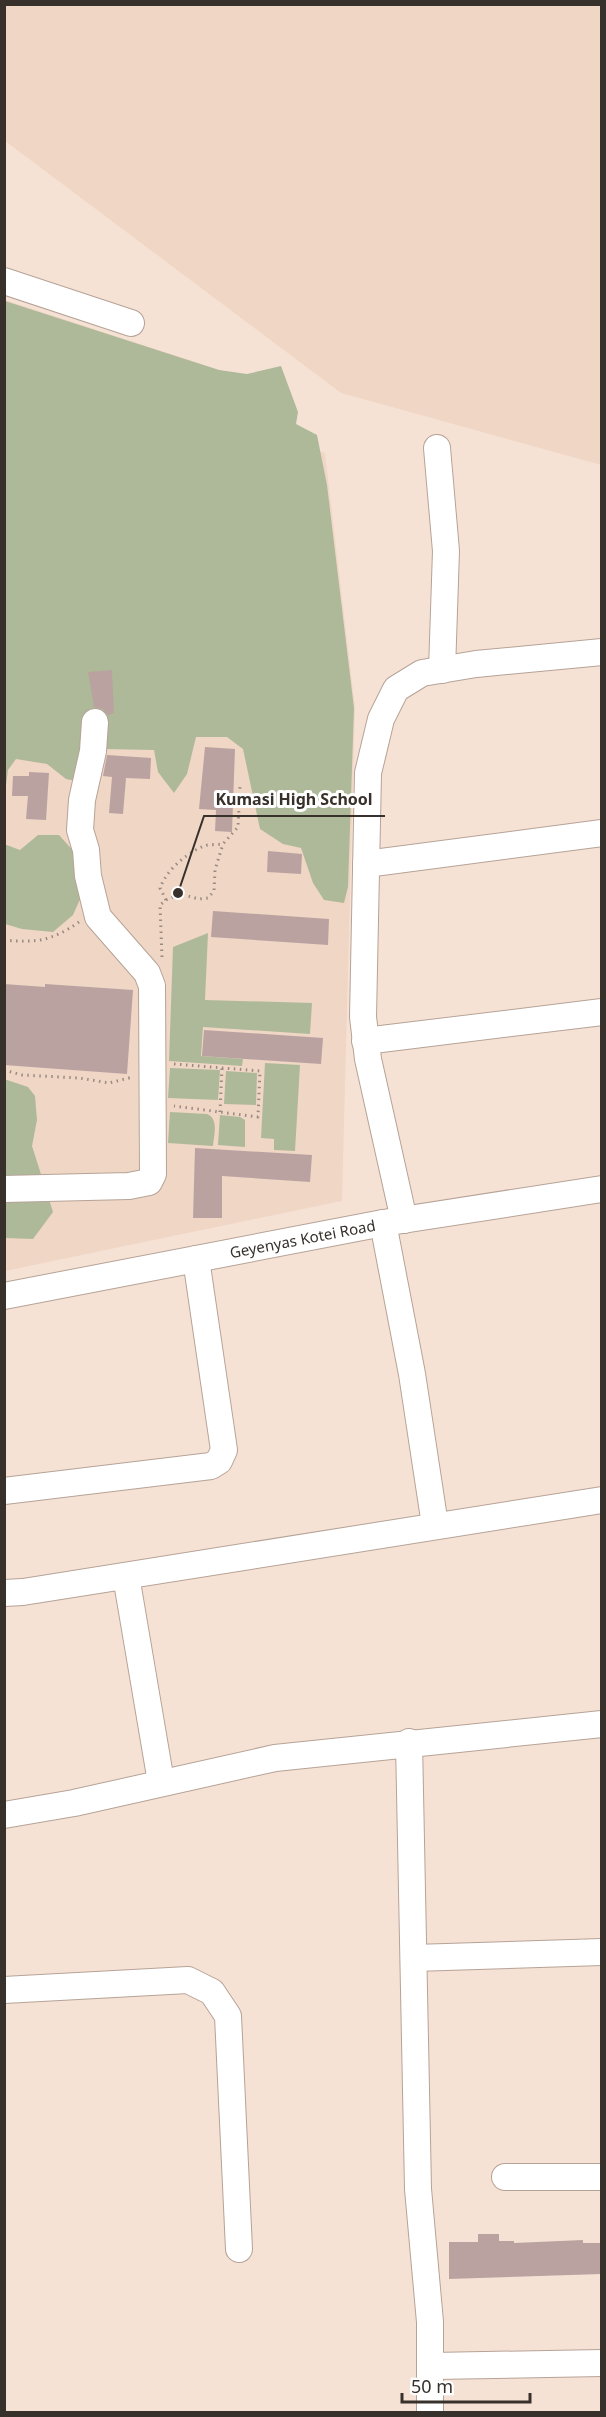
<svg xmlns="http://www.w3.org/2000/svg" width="606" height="2417" viewBox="0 0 606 2417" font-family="'Noto Sans',sans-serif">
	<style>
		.built { fill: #f0d6c5 }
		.green { fill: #aeb99a }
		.building { fill: #baa2a1 }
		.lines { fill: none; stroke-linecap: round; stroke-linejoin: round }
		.minor-casing { stroke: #b6a397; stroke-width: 28 }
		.path { stroke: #998b81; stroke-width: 3; stroke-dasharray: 1.5 4.5; stroke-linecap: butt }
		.minor { stroke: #fff; stroke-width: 26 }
		.labels { text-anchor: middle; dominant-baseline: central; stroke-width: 6; stroke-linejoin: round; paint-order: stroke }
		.street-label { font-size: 15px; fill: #38302b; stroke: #fff }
		.leader { fill: none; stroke: #38302b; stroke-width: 2 }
		.callout-dot { fill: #38302b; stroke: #fff; stroke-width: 2 }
		.callout-label { font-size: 16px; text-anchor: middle; font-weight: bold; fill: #38302b; stroke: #fff; stroke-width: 6; stroke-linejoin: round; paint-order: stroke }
	</style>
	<rect width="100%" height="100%" fill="#f6e2d5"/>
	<g class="built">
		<polygon points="4,5 601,5 601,465 341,393 5,141"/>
		<polygon points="5,300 232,374 224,423 325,453 355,708 342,1201 5,1271"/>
	</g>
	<g class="green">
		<polygon points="5,301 219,370 247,374 281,366 298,412 296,424 317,435 327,485 354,708 348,887 344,903 324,900 313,883 301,848 283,844 260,829 243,749 227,737 196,737 187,774 174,793 158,772 154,750 103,749 82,782 66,779 47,764 16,759 8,770 5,793"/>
		<polygon points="38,835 59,835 77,855 85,888 73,915 53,932 22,929 5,924 4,844 20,850"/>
		<polygon points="208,933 205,1000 312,1003 310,1034 203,1027 201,1056 243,1059 242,1066 169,1061 173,947"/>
		<polygon points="265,1063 300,1065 295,1151 274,1150 274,1139 261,1138"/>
		<polygon points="170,1068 220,1070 218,1100 168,1098"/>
		<polygon points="226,1071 257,1073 256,1105 224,1104"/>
		<polygon points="4,1079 28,1087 35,1096 37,1120 32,1146 53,1212 33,1239 5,1238"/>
		<path d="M170 1112 207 1114C219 1119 214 1135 213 1146L168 1143Z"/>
		<polygon points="220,1115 240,1117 245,1120 245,1147 218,1145"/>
	</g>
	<g class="building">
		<polygon points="112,670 114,713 108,715 103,709 94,707 88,672"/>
		<polygon points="205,747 235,749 232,832 215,831 216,810 199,809"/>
		<polygon points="107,755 151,758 150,779 126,778 123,814 109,813 112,777 103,776"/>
		<polygon points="29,772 49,773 46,820 26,819 28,796 12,796 13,776 29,776"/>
		<polygon points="268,851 302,854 301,874 267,872"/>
		<polygon points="213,911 329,919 328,945 211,937"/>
		<polygon points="4,984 45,987 45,984 133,990 127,1074 4,1065"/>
		<polygon points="204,1030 323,1038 321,1064 202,1056"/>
		<polygon points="195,1148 312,1155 310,1182 222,1176 222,1218 193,1218"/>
		<polygon points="478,2234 499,2234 499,2241 514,2241 514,2243 583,2240 583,2243 602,2243 602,2274 449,2279 449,2242 478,2242"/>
	</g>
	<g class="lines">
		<defs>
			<g id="minor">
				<polyline points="4,281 131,323"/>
				<polyline points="437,448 446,551 442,670"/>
				<polyline points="366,864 602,833"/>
				<polyline points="365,1041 602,1012"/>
				<polyline points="4,1189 129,1186 149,1182 153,1174 152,986 147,973 98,917 88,876 86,850 80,830 82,800 93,751 95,722"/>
				<polyline points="404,1220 368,1059 363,1017 368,773 381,719 396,689 422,673 476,664 602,652"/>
				<polyline points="383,1223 412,1374 435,1525"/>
				<path id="s1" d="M4 1296 383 1223 602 1189"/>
				<polyline points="4,1491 211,1466 219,1461 224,1450 196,1259"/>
				<polyline points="126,1576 161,1782"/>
				<polyline points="4,1593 23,1592 602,1500"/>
				<polyline points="409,1742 418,2189 430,2322 430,2412"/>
				<polyline points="4,1815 74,1803 275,1758 602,1724"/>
				<polyline points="414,1958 602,1952"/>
				<polyline points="4,1990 188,1980 212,1992 228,2016 239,2249"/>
				<polyline points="505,2177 602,2177"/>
				<polyline points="432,2366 602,2363"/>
			</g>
		</defs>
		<use href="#minor" class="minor-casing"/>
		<g class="path">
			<path d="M166 900 160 888C167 870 185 854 204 846 209 844 217 845 223 844L238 827 240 787"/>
			<path d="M4 940C36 943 52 941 79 922"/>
			<polyline points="162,957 160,905 166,900 180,894 199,899 208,898 214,891 215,870 223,844"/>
			<polyline points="174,1064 260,1071 258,1117 174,1106"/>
			<polyline points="4,1070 22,1075 79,1078 109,1083 133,1077"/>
			<polyline points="220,1112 222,1068"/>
		</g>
		<use href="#minor" class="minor"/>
	</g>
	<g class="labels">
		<g class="street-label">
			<text stroke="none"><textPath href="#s1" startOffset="304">Geyenyas Kotei Road</textPath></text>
		</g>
	</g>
	<path class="leader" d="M178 893L204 816H385"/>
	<circle class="callout-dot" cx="178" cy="893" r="6"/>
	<g class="callout-label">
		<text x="294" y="805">Kumasi High School</text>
	</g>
	<rect width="606" height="2417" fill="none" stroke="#38302b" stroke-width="12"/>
	<path d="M402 2393v9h128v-9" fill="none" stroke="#38302b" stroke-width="3"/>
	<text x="411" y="2393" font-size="18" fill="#38302b" stroke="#ffffff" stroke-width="4.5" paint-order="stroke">50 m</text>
</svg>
